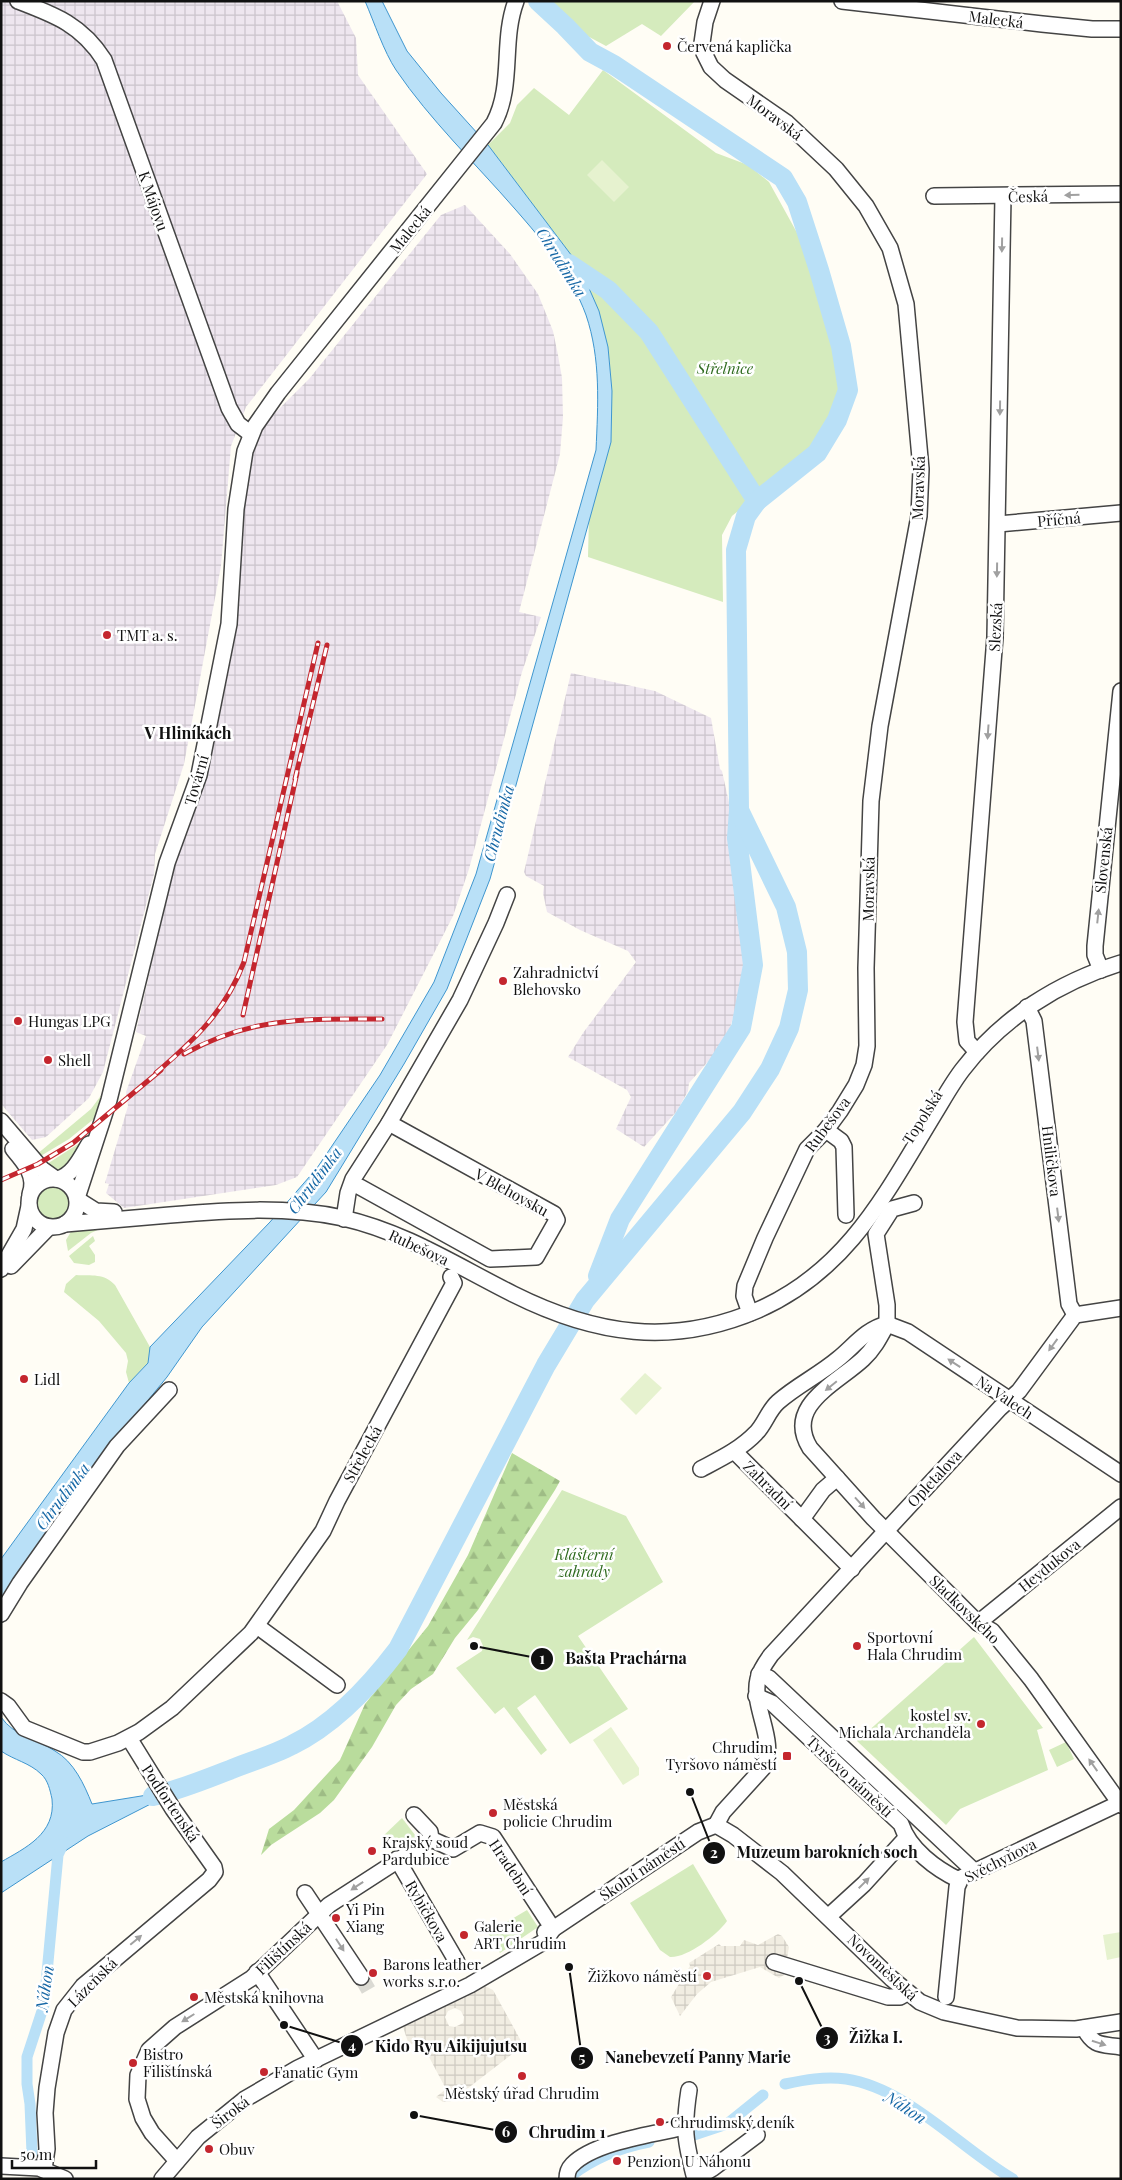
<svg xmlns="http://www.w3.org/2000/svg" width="1122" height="2180" viewBox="0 0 1122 2180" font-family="'Playfair Display',serif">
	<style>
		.industrial { fill: url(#industrial-grid) }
		.grass { fill: #d5ebbd }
		.forest { fill: url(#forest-firs) }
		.pitch { fill: #e6f2cf }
		.plaza { fill: url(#plaza-grid); fill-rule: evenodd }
		.water { fill: #b9e0f7; stroke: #3f96cf }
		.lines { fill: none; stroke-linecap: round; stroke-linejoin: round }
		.canal { stroke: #b9e0f7; stroke-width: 11 }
		.river { stroke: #b9e0f7; stroke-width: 20 }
		.minor-tunnel { stroke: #dbdad3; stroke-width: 15; stroke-dasharray: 15 8; stroke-linecap: butt }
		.minor-casing { stroke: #444; stroke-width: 18 }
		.minor { stroke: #fff; stroke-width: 15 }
		.rail-casing { stroke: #c4262e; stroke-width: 5 }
		.rail { stroke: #fff; stroke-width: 3; stroke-dasharray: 9; stroke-linecap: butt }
		.oneway { fill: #a0a0a0 }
		.poi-dot { fill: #c4262e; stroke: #fff; stroke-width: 2 }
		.labels { text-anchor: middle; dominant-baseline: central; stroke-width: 5; stroke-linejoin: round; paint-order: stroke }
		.street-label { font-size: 15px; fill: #111; stroke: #fff }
		.poi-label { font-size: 15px; fill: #111; stroke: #fff; text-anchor: start }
		.park-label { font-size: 15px; font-style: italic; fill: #2f6b1f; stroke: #fff }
		.water-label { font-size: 16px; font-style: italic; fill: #1768a6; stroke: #fff }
		.neighbourhood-label { font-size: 16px; font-weight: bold; fill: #111; stroke: #fff }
		.leader { fill: none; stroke: #111; stroke-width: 2 }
		.callout-dot { fill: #111; stroke: #fff; stroke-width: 2 }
		.mark-label { font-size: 15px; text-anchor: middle; font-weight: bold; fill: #fff }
		.callout-label { font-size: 16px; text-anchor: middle; font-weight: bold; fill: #111; stroke: #fff; stroke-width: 5; stroke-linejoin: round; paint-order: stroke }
	</style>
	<defs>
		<pattern id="industrial-grid" width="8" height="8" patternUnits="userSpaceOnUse" patternTransform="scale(1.25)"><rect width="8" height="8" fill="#eee6ef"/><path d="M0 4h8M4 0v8" fill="none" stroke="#cbc4cc"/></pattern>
		<pattern id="forest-firs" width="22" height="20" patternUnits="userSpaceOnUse" patternTransform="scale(1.25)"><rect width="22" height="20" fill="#b9dc9c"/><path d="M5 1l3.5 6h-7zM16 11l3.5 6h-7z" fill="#9ebc85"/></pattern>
		<pattern id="plaza-grid" width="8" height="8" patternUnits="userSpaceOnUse" patternTransform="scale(1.25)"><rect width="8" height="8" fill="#f1ede2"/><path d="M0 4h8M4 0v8" fill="none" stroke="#cecac1"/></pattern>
	</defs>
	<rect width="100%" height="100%" fill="#fffdf5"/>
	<g class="industrial">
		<polygon points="1,1 337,1 356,38 358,75 427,174 246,407 231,446 221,566 184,764 155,854 154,874 103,1072 89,1098 46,1137 32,1140 1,1104"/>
		<polygon points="465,205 510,254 538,294 553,331 558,355 562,378 563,417 560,454 519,612 541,617 522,672 469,869 453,916 387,1045 297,1177 276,1185 124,1208 106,1193 109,1184 105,1183 128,1106 126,1092 146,1036 136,1032 179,845 197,797 243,489 252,451 263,425 309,379 441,215"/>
		<polygon points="571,673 655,691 711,718 720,769 722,771 744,870 749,939 746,975 729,1031 720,1048 689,1083 688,1091 677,1111 644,1147 616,1129 631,1097 627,1090 568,1057 583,1033 636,962 628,951 580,930 547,912 543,893 544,886 526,876 524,872"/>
	</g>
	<g class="grass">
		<polygon points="543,1 695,1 661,36 642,24 606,46 580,32"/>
		<polygon points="603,70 716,153 748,165 769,182 801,240 844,360 844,405 828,432 748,500 749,502 732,516 722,535 723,602 588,557 589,516 611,442 612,391 608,347 599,311 575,260 488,145 510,123 517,105 534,88 569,115"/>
		<polygon points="105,1090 95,1118 69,1139 39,1157 36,1155 91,1109"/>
		<polygon points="86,1139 72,1163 60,1170 47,1164"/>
		<circle cx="53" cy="1203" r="16"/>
		<polygon points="102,1228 91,1233 68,1251 66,1240 72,1230"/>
		<polygon points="93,1236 95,1241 89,1246 95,1255 95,1262 89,1265 74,1263 69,1256"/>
		<path d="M76 1275C92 1276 104 1273 115 1285L150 1347 148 1363 129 1383 126 1372 128 1361 126 1353 99 1321 64 1292 66 1284Z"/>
		<polygon points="562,1490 626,1516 663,1582 578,1636 628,1709 570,1744 535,1695 517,1708 547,1750 541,1755 504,1707 495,1714 456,1668 482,1651 483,1646 480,1639 473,1637 467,1640"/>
		<polygon points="974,1637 1043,1728 1037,1730 1048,1770 960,1809 946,1825 857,1741"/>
		<polygon points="1066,1742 1074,1759 1057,1767 1049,1750"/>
		<polygon points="402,1818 415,1835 415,1838 395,1855 381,1838"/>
		<path d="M693 1864 727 1921C717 1935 687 1958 670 1957L660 1950 630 1903Z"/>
		<polygon points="527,1910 538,1927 500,1953 488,1933"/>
	</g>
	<polygon class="forest" points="512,1453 560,1481 555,1490 478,1610 455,1638 433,1674 411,1689 396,1705 372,1747 334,1800 320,1813 271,1845 261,1855 269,1829 294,1810 340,1760 365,1704 428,1626 468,1555"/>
	<g class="pitch">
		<polygon points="602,160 629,187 614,202 587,175"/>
		<polygon points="645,1373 662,1388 636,1415 620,1399"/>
		<polygon points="611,1727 639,1768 639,1775 623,1785 593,1740"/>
		<polygon points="1121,1932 1121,1957 1107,1960 1103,1935"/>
	</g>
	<g class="plaza">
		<polygon points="778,1934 782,1936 789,1947 784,1975 779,1978 760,1967 711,1982 697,1994 680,2016 671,1997 690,1966 689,1963 719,1944 721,1946 740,1946 744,1940 758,1945"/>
		<path d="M483 1985 493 1990 521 2041 520 2048 450 2102H443L436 2097 446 2089 420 2040 409 2045 403 2027ZM455 2008 461 2011 464 2017 463 2023 455 2027 449 2026 445 2017 448 2011Z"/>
	</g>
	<g class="water">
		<path d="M365 1H382L407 51 441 93 488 145 575 260 588 286 599 311 608 347 612 391 611 442 490 879 447 989 404 1064 326 1192 202 1327 167 1377 113 1443 1 1602V1559L129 1383 148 1363 150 1347 270 1222 317 1168 380 1075 434 982 476 874 596 450C598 405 601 359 586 315 571 274 543 241 515 209 475 163 430 120 396 70 384 52 374 22 365 1Z"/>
		<path d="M1 1717C14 1736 35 1738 55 1751 74 1762 84 1784 92 1804L178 1790 88 1836 1 1893V1862C25 1848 56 1834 52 1799 50 1790 48 1780 41 1774 30 1763 14 1760 1 1751Z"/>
	</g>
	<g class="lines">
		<g class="canal">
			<path d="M785 2084C804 2080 825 2076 846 2079 907 2088 960 2148 1013 2179"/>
			<polyline points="691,2136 727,2124 763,2095"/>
			<polyline points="32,2153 30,2104 27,2084 27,2057 44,2005 58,1855 64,1842"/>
			<path d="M567 2179C591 2159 618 2148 649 2142"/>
		</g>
		<g class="river">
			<polyline points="569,264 608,290 649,332 757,501"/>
			<polyline points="598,1276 620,1219 741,1028 753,965 737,838 739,810"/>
			<path d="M153 1796C180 1790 206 1779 232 1769 252 1761 273 1755 292 1745 335 1724 370 1686 398 1649L546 1365 585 1300 742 1112 770 1069 789 1028 798 990 797 952 786 907 739 810 736 550 746 516 757 501 817 453 837 420 848 390 841 346 819 270 797 202 783 178 614 65 590 52 565 26 538 1"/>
		</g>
		<polyline class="minor-tunnel" points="361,1977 369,1991"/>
		<defs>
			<g id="minor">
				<path d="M18 1C55 15 82 25 104 60L229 408 238 424 251 434"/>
				<polyline points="712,1 705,22 702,43 704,53 711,67 725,80 787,123 836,169 866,206 890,248 906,304 921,469 919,516 880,726 871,801 866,968 867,1046 864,1065 856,1085 840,1111 826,1130 807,1149 765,1238 745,1286 744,1296 750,1313"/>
				<polyline points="842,1 1042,24 1092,29 1121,29"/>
				<polyline points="934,196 1121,194"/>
				<polyline points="998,524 1121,513"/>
				<polyline points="1101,970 1095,955 1095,946 1121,691"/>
				<polyline points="1027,1007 1034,1021 1069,1304 1075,1315"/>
				<polyline points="977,1052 967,1041 965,1022 995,637 1003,196"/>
				<polyline points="1,1121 42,1169 56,1179"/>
				<polyline points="826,1130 841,1141 844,1147 846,1215"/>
				<path d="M13 1149C24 1162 37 1176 30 1194"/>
				<circle cx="53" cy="1203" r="24"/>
				<path d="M58 1179C74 1174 81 1157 89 1144"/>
				<polyline points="360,1187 490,1259 536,1257 557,1220 554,1214 389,1123"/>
				<path d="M77 1198 109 1100 167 863 199 775 229 624 236 509 245 451 255 426 278 393 494 123C514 85 501 41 516 1"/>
				<polyline points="77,1199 96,1211 114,1212"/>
				<polyline points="344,1219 348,1193 353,1179 389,1123 460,1000 496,923 507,895"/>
				<path d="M65 1224C100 1221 135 1218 170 1215 228 1210 287 1206 343 1218 405 1232 457 1266 513 1294 595 1335 672 1347 758 1310 847 1271 885 1195 933 1116 943 1100 952 1083 963 1069 1003 1017 1059 982 1121 963"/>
				<polyline points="11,1266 49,1227"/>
				<polyline points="1,1269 24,1229 29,1206"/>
				<polyline points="734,1451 852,1569"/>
				<path d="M701 1469C720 1459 741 1449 756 1433 765 1424 768 1411 778 1402 796 1386 819 1375 838 1359 854 1346 866 1329 887 1324V1305L876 1234 892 1209 914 1203"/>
				<path d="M1121 1474 908 1332 887 1324C880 1337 874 1349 863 1359 836 1384 784 1406 810 1448L873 1518 978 1623 992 1631 1031 1679 1121 1805"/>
				<polyline points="802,1519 823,1490 837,1478"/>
				<polyline points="1,1614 20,1583 117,1446 169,1390"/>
				<polyline points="978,1623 1121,1507"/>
				<polyline points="257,1626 337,1685"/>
				<polyline points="759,1674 769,1678 974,1871"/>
				<path d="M756 1696 772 1703 901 1824C909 1849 936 1869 959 1880"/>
				<polyline points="1,1701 8,1706 24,1728 83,1752 90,1752 118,1743 139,1732 172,1708 251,1633 323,1531 337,1501 454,1283 451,1277"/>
				<polyline points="414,1815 430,1832 431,1839"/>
				<path d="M716 1825 723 1812 763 1768C778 1741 751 1708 758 1679 760 1670 766 1662 771 1655L1000 1408 1019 1391 1075 1315 1121 1308"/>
				<polyline points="716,1825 733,1835 782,1873 892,1979 920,2002 944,2012 1017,2028 1076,2029 1121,2022"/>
				<polyline points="431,1839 453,1849 480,1833 493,1837 553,1929"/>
				<polyline points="397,1859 457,1962"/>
				<polyline points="305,1893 361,1977"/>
				<polyline points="829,1916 864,1884 906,1838"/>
				<polyline points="545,1932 553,1929 698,1832 716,1825"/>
				<polyline points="774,1962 888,1997 900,1997 907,1993"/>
				<polyline points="257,1972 316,2060"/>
				<polyline points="946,1997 957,1887 961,1878 1120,1803"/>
				<path d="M1084 2028C1094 2047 1101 2044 1121 2047"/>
				<path d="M689 2090C683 2129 685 2141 695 2179L713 2168 757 2135"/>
				<polyline points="177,2161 152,2133 143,2118 137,2099 138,2075 149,2050 175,2027 252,1978 329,1905 431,1839"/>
				<polyline points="1,2166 39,2168 65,2179"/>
				<polyline points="44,2169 47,2149 45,2113 47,2088 56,2033 64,2010 83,1986 209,1880 215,1872 214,1867 173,1809 129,1738"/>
				<polyline points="162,2179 198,2137 245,2099 298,2068 470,1985 545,1941 553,1929"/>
				<path d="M567 2179C567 2173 568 2169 572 2165 594 2142 654 2134 685 2127"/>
			</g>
		</defs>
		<use href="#minor" class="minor-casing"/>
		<use href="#minor" class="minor"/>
		<defs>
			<g id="rail">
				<polyline points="295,779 327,645"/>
				<polyline points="243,1015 297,773"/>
				<path d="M184 1054C252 1016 307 1019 382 1019"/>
				<path d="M156 1073C195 1039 225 1012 244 962L318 643"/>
				<polyline points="1,1180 38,1164 73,1143 161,1070"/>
			</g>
		</defs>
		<use href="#rail" class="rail-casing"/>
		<use href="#rail" class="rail"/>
	</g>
	<defs><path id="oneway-solid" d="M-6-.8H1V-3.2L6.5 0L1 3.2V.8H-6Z" transform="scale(1.25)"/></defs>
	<g class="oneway">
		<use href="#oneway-solid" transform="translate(1072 195) rotate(179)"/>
		<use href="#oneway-solid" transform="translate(1002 245) rotate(91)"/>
		<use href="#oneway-solid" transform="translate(1000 408) rotate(91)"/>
		<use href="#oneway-solid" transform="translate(997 570) rotate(91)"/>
		<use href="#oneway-solid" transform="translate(988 732) rotate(94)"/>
		<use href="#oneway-solid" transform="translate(1098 916) rotate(-84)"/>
		<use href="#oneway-solid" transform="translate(1038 1054) rotate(83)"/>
		<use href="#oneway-solid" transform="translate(1058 1215) rotate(83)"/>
		<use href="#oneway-solid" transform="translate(1053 1345) rotate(126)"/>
		<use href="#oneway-solid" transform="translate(954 1363) rotate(-147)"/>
		<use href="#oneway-solid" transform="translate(831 1386) rotate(141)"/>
		<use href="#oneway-solid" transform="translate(860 1503) rotate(48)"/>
		<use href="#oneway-solid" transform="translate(1093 1765) rotate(-125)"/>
		<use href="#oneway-solid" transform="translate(864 1883) rotate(-45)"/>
		<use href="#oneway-solid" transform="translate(357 1886) rotate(146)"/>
		<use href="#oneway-solid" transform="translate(136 1940) rotate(-40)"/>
		<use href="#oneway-solid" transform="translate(340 1945) rotate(57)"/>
		<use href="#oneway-solid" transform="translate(188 2018) rotate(148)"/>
		<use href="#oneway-solid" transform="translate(1099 2043) rotate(18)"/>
	</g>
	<g class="poi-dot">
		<circle cx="667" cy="46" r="5"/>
		<circle cx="107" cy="635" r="5"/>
		<circle cx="503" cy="981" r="5"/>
		<circle cx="18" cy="1021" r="5"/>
		<circle cx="48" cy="1060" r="5"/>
		<circle cx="24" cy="1379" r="5"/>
		<circle cx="857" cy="1646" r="5"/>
		<circle cx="981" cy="1724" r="5"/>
		<rect x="782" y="1751" width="10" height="10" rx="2.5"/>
		<circle cx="493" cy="1813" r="5"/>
		<circle cx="372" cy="1851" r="5"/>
		<circle cx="336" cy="1918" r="5"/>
		<circle cx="464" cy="1935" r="5"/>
		<circle cx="373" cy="1973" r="5"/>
		<circle cx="707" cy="1976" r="5"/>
		<circle cx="194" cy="1997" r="5"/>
		<circle cx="133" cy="2063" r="5"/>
		<circle cx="264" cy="2072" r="5"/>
		<circle cx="522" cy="2076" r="5"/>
		<circle cx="660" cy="2122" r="5"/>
		<circle cx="209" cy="2149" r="5"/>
		<circle cx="617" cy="2161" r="5"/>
	</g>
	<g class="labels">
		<g class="street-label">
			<text transform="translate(996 19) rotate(7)">Malecká</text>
			<text transform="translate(775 117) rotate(37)">Moravská</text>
			<text transform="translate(1028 196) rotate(-1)">Česká</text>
			<text transform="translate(154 201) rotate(71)">K Májovu</text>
			<text transform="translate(410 229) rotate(-51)">Malecká</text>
			<text transform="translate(918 488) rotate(-88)">Moravská</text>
			<text transform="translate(1059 519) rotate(-5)">Příčná</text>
			<text transform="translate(995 627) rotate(-87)">Slezská</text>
			<text transform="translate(196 780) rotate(-74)">Tovární</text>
			<text transform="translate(1103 860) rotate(-84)">Slovenská</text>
			<text transform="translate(868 889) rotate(-89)">Moravská</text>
			<text transform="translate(922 1117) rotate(-58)">Topolská</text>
			<text transform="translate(827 1124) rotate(-53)">Rubešova</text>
			<text transform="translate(1052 1161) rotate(83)">Hniličkova</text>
			<text transform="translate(512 1192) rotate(29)">V Blehovsku</text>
			<text transform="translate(419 1247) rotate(25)">Rubešova</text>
			<text transform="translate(1005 1397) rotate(34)">Na Valech</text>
			<text transform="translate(362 1454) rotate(-61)">Střelecká</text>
			<text transform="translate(934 1478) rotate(-47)">Opletalova</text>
			<text transform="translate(768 1485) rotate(45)">Zahradní</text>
			<text transform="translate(1049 1565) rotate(-39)">Heydukova</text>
			<text transform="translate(965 1609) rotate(44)">Sladkovského</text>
			<text transform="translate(850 1776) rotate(43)">Tyršovo náměstí</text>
			<text transform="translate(171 1803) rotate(56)">Podfortenská</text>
			<text transform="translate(1000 1860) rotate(-27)">Svěchyňova</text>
			<text transform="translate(511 1867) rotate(56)">Hradební</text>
			<text transform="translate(642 1869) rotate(-34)">Školní náměstí</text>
			<text transform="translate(427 1911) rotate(60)">Rybičkova</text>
			<text transform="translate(283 1948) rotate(-43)">Filištínská</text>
			<text transform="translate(883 1967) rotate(43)">Novoměstská</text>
			<text transform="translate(92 1982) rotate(-45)">Lázeňská</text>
			<text transform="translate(230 2112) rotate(-37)">Široká</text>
		</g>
		<g class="poi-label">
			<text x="677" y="46">Červená kaplička</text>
			<text x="117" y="635">TMT a. s.</text>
			<text x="513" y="972">Zahradnictví<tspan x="513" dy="17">Blehovsko</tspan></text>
			<text x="28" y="1021">Hungas LPG</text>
			<text x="58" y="1060">Shell</text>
			<text x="34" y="1379">Lidl</text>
			<text x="867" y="1637">Sportovní<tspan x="867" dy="17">Hala Chrudim</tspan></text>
			<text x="971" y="1715" text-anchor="end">kostel sv.<tspan x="971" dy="17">Michala Archanděla</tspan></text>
			<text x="777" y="1747" text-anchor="end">Chrudim,<tspan x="777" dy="17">Tyršovo náměstí</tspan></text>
			<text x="503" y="1804">Městská<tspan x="503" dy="17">policie Chrudim</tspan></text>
			<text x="382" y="1842">Krajský soud<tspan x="382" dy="17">Pardubice</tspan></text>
			<text x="346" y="1909">Yi Pin<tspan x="346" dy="17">Xiang</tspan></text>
			<text x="474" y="1926">Galerie<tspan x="474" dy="17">ART Chrudim</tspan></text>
			<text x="383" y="1964">Barons leather<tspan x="383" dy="17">works s.r.o.</tspan></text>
			<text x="697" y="1976" text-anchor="end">Žižkovo náměstí</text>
			<text x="204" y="1997">Městská knihovna</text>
			<text x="143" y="2054">Bistro<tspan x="143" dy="17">Filištínská</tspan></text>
			<text x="274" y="2072">Fanatic Gym</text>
			<text x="522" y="2093" text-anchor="middle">Městský úřad Chrudim</text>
			<text x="670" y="2122">Chrudimský deník</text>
			<text x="219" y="2149">Obuv</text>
			<text x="627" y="2161">Penzion U Náhonu</text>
		</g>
		<g class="park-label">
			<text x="725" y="368">Střelnice</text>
			<text x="584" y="1554">Klášterní<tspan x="584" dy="17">zahrady</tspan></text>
		</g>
		<g class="water-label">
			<text transform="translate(562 262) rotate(58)">Chrudimka</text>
			<text transform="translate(498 823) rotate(-75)">Chrudimka</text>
			<text transform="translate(314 1180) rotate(-53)">Chrudimka</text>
			<text transform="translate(62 1496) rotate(-53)">Chrudimka</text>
			<text transform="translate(44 1988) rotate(-81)">Náhon</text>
			<text transform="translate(906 2107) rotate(33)">Náhon</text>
		</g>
		<g class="neighbourhood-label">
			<text x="188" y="732">V Hliníkách</text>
		</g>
	</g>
	<path class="leader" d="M474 1646L542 1659M690 1792L714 1853M799 1981L827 2038M284 2025L352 2046M569 1967L582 2058M414 2115L506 2132"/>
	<g class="callout-dot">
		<circle cx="474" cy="1646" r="5"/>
		<circle cx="690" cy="1792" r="5"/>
		<circle cx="799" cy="1981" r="5"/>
		<circle cx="284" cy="2025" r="5"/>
		<circle cx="569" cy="1967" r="5"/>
		<circle cx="414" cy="2115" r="5"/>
		<circle cx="542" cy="1659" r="12"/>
		<circle cx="714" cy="1853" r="12"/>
		<circle cx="827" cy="2038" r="12"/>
		<circle cx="352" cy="2046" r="12"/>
		<circle cx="582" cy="2058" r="12"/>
		<circle cx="506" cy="2132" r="12"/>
	</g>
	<g class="mark-label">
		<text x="542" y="1664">1</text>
		<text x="714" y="1858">2</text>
		<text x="827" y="2043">3</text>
		<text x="352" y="2051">4</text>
		<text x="582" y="2063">5</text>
		<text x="506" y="2137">6</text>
	</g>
	<g class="callout-label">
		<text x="626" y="1664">Bašta Prachárna</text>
		<text x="827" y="1858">Muzeum barokních soch</text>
		<text x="876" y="2043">Žižka I.</text>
		<text x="451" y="2052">Kido Ryu Aikijujutsu</text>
		<text x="698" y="2063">Nanebevzetí Panny Marie</text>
		<text x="567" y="2138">Chrudim 1</text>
	</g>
	<rect width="1122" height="2180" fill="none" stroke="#111111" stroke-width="5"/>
	<path d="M12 2160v8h84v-8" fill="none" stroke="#111111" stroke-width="2.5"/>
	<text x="20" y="2160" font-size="15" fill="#111111" stroke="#ffffff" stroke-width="4" paint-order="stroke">50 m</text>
</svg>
